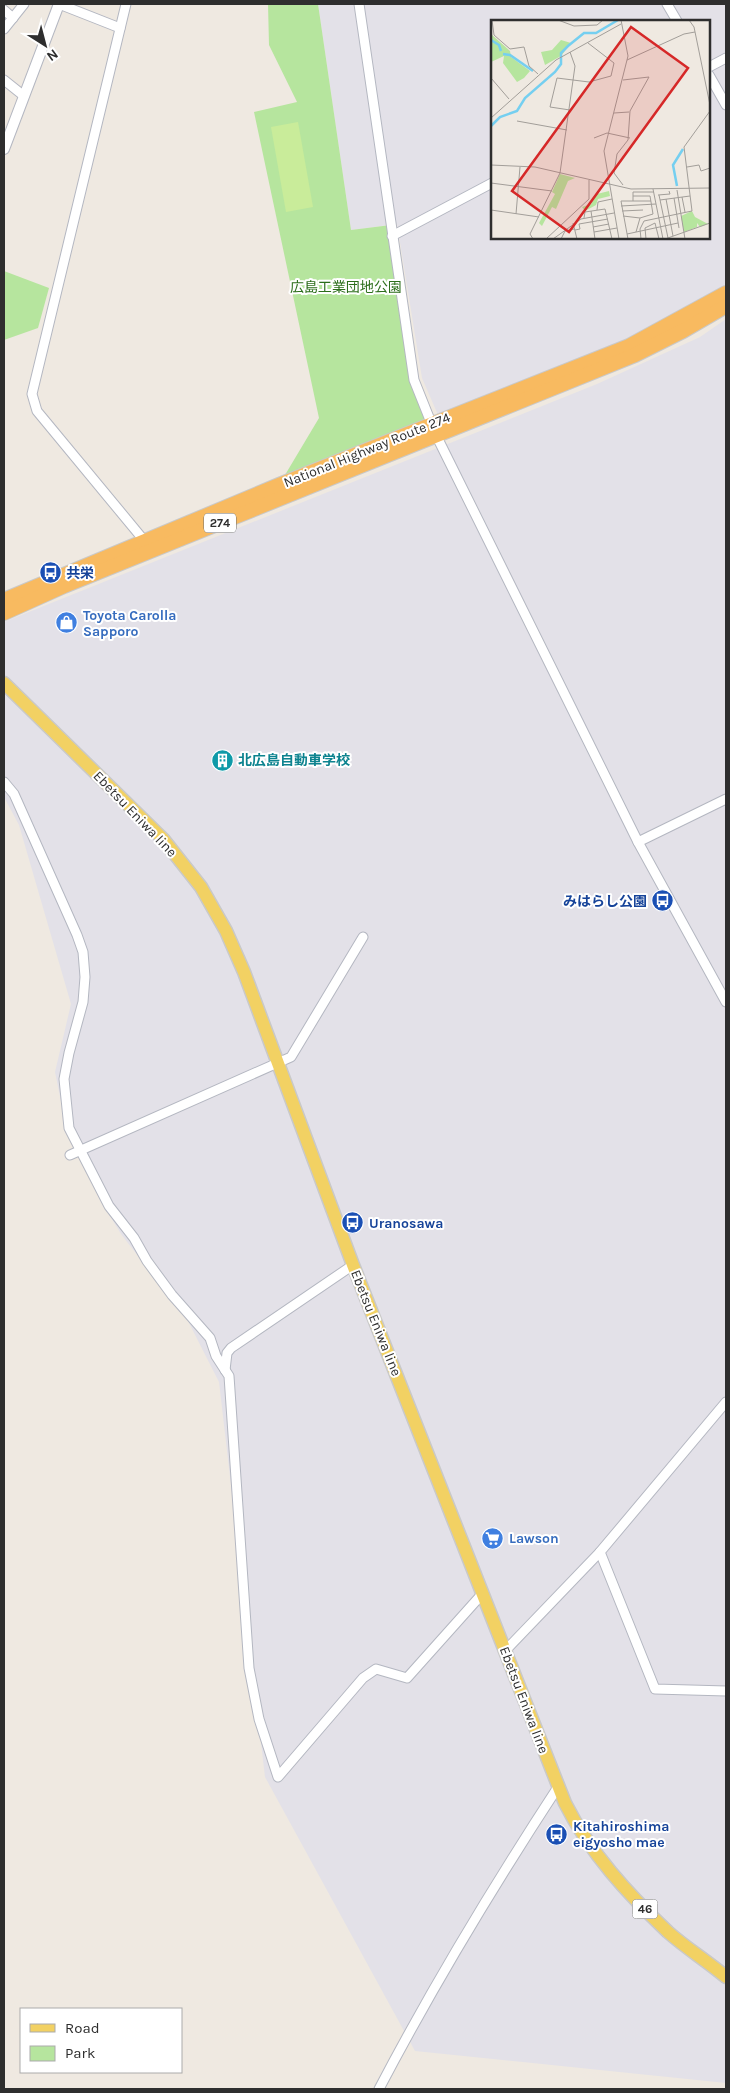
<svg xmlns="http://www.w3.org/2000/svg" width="730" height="2093" viewBox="0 0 730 2093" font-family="Karla,'Noto Sans JP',sans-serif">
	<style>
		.industrial { fill: #e3e1e8; fill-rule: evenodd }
		.green { fill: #b6e59e }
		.pitch { fill: #c9ec9a }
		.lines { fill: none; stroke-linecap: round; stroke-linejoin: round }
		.minor-casing { stroke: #b4b7c1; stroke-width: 11 }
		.tertiary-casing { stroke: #b4b7c1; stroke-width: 12 }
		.primary-casing { stroke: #c9c9c9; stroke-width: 15 }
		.trunk-casing { stroke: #c9c9c9; stroke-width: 16 }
		.minor { stroke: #fff; stroke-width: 9 }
		.tertiary { stroke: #fff; stroke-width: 10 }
		.primary { stroke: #f2d163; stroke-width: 12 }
		.trunk { stroke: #f8ba60; stroke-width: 14 }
		.labels { text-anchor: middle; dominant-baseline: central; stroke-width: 4; stroke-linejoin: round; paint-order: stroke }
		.shield { fill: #fff; stroke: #6d6d6d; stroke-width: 1 }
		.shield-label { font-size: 12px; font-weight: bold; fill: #2e2e2e }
		.park-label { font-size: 14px; fill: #2c6e1b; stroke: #fff }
		.street-label { font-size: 14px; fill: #2e2e2e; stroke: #fff }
		.transit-label { font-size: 14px; font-weight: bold; fill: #164399; stroke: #fff; text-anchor: start }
		.shop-label { font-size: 14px; font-weight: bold; fill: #366cbe; stroke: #fff; text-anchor: start }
		.culture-label { font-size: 14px; font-weight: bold; fill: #0d838f; stroke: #fff; text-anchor: start }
		.inset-river { fill: none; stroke: #75cff0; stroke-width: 2.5 }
		.inset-road { fill: none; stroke: #a29e99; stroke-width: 1 }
		.view { fill: #d62828; fill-opacity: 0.15; stroke: #d62828; stroke-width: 2.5 }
		.inset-edge { fill: none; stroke: #2e2e2e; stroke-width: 2.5 }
	</style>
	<rect width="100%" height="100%" fill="#efe9e1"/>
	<g class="industrial">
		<path d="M318 4H726V285L674 316 624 340 438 415 422 378 397 224 351 230ZM492 21H709V238H492Z"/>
		<polygon points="726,319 726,2083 415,2051 265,1777 219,1382 188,1321 121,1234 99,1198 67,1131 55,1072 71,1004 19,825 4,797 4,622 597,384 700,337"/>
	</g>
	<g class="green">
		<polygon points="268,4 318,4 351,230 391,225 414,380 432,425 279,485 319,418 254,112 297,102 269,45"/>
		<polygon points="4,271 49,288 38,328 4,340"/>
	</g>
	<polygon class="pitch" points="298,122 313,207 286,212 271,127"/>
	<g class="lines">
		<defs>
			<g id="minor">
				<polyline points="59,4 120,28"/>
				<polyline points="126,4 32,394 37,411 147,544"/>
				<polyline points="359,4 414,380 436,435 638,842 726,1002"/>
				<polyline points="667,4 677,21"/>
				<polyline points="4,10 13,18"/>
				<polyline points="4,29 24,4"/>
				<polyline points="709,67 726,58"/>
				<polyline points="709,75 726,105"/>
				<polyline points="4,80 24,96"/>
				<polyline points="392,236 492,183"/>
				<polyline points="4,782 14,794 77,935 83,952 85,977 83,1002 69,1053 64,1079 69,1128 109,1206 134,1238 147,1261 172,1295 210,1338 216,1356 229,1376 249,1668 259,1719 278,1777 363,1678 376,1669 407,1678 483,1593"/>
				<polyline points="638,842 726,799"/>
				<polyline points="70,1155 291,1057 363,937"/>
				<polyline points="225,1370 227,1353 231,1348 353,1265"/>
				<polyline points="726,1402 600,1552 655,1689 726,1691"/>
				<polyline points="505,1651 600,1552"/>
				<path d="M379 2089C433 1986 494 1885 558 1787"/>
			</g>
			<polyline id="tertiary" points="4,149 59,4"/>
			<path id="primary" d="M4 683 163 839 201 887 226 931 244 972 353 1265 565 1803C590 1853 628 1894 668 1932 686 1948 707 1961 726 1977"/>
			<g id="trunk">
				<polyline points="4,600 279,485 629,346 726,293"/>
				<polyline points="4,613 64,586 635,355 683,331 726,306"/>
			</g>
		</defs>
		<use href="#minor" class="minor-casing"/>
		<use href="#tertiary" class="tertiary-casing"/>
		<use href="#primary" class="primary-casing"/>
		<use href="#trunk" class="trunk-casing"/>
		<use href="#minor" class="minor"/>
		<use href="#tertiary" class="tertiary"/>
		<use href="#primary" class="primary"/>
		<use href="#trunk" class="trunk"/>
	</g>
	<defs>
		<symbol id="bus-disc" viewBox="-11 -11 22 22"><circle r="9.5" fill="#1a4fb4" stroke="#fff"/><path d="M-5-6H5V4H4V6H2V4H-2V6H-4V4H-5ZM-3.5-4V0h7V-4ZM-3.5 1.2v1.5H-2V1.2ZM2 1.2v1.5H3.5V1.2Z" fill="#fff"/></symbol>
		<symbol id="shop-disc" viewBox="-11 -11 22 22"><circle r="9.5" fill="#3f7fe0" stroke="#fff"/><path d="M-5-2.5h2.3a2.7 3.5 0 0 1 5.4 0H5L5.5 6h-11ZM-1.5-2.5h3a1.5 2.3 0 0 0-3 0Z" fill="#fff"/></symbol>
		<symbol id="building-disc" viewBox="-11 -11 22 22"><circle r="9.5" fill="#0f9aa8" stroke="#fff"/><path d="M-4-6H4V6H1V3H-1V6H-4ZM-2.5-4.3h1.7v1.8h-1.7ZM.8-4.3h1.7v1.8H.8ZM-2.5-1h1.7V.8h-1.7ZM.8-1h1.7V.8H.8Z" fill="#fff"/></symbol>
		<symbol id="supermarket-disc" viewBox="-11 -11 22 22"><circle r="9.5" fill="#3f7fe0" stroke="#fff"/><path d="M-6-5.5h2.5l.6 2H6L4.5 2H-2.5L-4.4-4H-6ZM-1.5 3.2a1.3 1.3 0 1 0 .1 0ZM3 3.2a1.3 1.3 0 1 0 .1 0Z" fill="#fff"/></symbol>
	</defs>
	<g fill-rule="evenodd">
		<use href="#bus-disc" x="38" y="560" width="25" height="25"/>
		<use href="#shop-disc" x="54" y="610" width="25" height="25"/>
		<use href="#building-disc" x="210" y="748" width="25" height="25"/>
		<use href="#bus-disc" x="650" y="888" width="25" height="25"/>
		<use href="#bus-disc" x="340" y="1210" width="25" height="25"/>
		<use href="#supermarket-disc" x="480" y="1526" width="25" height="25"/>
		<use href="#bus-disc" x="544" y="1822" width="25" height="25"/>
	</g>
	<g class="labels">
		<g class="shield">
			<rect x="204" y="513.5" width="32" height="19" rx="4"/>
			<rect x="632.5" y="1899.5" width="25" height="19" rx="4"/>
		</g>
		<g class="shield-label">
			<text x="220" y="523">274</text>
			<text x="645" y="1909">46</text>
		</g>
		<g class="park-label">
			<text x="346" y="287">広島工業団地公園</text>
		</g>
		<g class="street-label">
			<text transform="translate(367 450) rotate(-22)">National Highway Route 274</text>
			<text transform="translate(135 814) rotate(46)">Ebetsu Eniwa line</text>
			<text transform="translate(376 1323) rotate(68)">Ebetsu Eniwa line</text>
			<text transform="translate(524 1700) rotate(69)">Ebetsu Eniwa line</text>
		</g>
		<g class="transit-label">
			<text x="66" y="573">共栄</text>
			<text x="647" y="901" text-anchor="end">みはらし公園</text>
			<text x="369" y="1223">Uranosawa</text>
			<text x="573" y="1826">Kitahiroshima<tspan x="573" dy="16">eigyosho mae</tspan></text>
		</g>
		<g class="shop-label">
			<text x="83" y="615">Toyota Carolla<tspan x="83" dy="16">Sapporo</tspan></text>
			<text x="509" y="1538">Lawson</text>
		</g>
		<g class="culture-label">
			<text x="238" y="760">北広島自動車学校</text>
		</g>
	</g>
	<g transform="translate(491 20)">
		<rect width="219" height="219" fill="#efe9e1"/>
		<path d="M0 14 19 31 20 37 39 51 33 58 26 62 12 43 13 36 0 42ZM70 20 80 23 70 36 54 45 50 32 61 30ZM69 154 84 158 77 161 65 189 61 187 51 206 48 203 64 174 61 172ZM118 171 119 176 107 179 105 185 94 191 91 187 100 184 106 174ZM201 191 204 197 217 204 209 207 206 203V207L193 212 190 196Z" fill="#b6e59e"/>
		<path class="inset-river" d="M0 20 8 25 10 31M12 34 19 35 42 51M0 106 9 97 26 91 34 78 64 52 70 44V33L77 26 93 13H105L127 0M186 166 182 145 192 129"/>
		<path class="inset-road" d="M1 0 3 15 19 29 33 27 38 46 47 54M67 0 83 6 106 5 112 0M198 0 203 7 219 85M136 40 193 14 204 12M0 58 18 79M132 60 158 57 139 91 137 120 126 134 123 153 132 165M79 90 59 87 66 58 98 62 120 56 123 43 97 23M123 93 138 92M0 98 65 40 130 4M26 101 76 110M103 118 116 113 139 118M0 145 44 147 140 169 219 168M196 147 208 145 210 151 219 148M0 163 61 171M162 169 172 219M186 170 194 219M167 175 179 174 178 171M168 175 177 218M142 176H159L162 194 149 198 145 212M191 177 194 192M183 178 188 208M175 179 182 216M169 180 199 176M142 181V172H163M130 186 165 184M0 190 48 197M106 190 107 182 121 179M100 191 104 219M131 191 152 190M25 194 29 147M132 196 149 198M93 198 94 192 114 189 121 219M82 203 86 219M102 207 118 204M84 210 89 209 88 204 117 199M103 212 126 208M136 214 187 203M42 219 39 214 69 153 84 46 79 32M55 219 98 179V160M62 219 90 199 123 193M70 219 74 211 83 209M128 219 113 131 137 36 130 0M137 219 130 181H160M150 219 149 209 153 201 201 191 193 127 219 91M155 219 154 208 164 203 168 219M174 219 219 203"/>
		<path class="view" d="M140 7 197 48 78 212 21 171Z"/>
		<rect width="219" height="219" class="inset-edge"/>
	</g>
	<rect width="730" height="2093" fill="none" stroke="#2e2e2e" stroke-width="10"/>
	<rect x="20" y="2008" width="162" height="65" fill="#ffffff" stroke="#ababab"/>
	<rect x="30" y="2024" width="25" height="8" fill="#f2d163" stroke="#ababab"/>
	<text x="65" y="2033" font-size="15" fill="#2e2e2e">Road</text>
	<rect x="30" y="2046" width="25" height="15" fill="#b6e59e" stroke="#ababab"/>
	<text x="65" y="2058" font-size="15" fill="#2e2e2e">Park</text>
	<g transform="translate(45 45) rotate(144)" stroke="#ffffff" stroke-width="4" paint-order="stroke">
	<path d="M0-4L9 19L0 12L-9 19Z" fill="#2e2e2e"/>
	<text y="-8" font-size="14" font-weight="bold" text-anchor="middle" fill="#2e2e2e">N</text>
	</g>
</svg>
